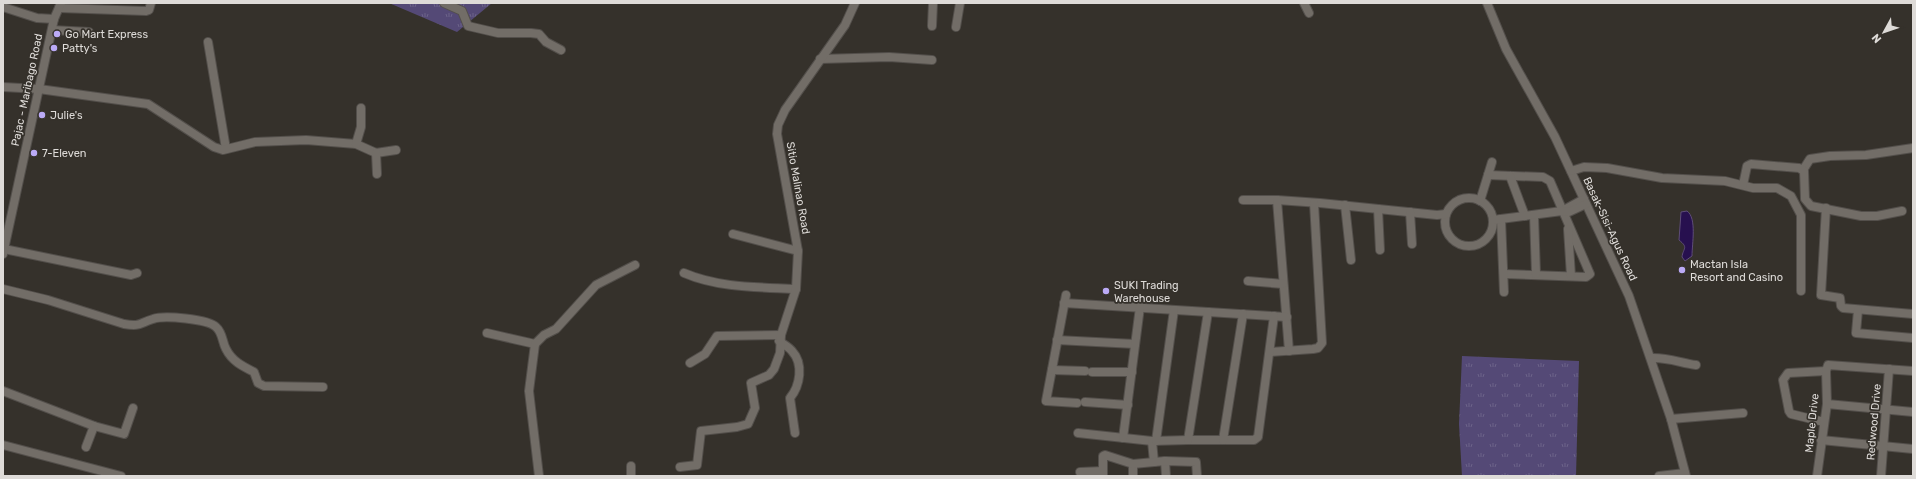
<svg xmlns="http://www.w3.org/2000/svg" width="1916" height="479" viewBox="0 0 1916 479" font-family="Rubik,sans-serif">
	<style>
		.grass { fill: url(#grass-tufts) }
		.water { fill: #27104f; stroke: #5e4d78 }
		.lines { fill: none; stroke-linecap: round; stroke-linejoin: round }
		.minor-casing { stroke: #534f4b; stroke-width: 10 }
		.minor { stroke: #726d67; stroke-width: 8 }
		.poi-dot { fill: #bbaaf6; stroke: #35312b; stroke-width: 1.5 }
		.labels { text-anchor: middle; dominant-baseline: central; stroke-width: 3.5; stroke-linejoin: round; paint-order: stroke }
		.poi-label { font-size: 11px; fill: #dedbd8; stroke: #35312b; text-anchor: start }
		.street-label { font-size: 11px; fill: #dedbd8; stroke: #35312b }
	</style>
	<defs>
		<pattern id="grass-tufts" width="24" height="20" patternUnits="userSpaceOnUse"><rect width="24" height="20" fill="#544976"/><path d="M3 7l-1-3M5 7V3M7 7l1-3M15 17l-1-3M17 17v-4M19 17l1-3" fill="none" stroke="#6c6389"/></pattern>
	</defs>
	<rect width="100%" height="100%" fill="#35312b"/>
	<g class="grass">
		<polygon points="389,3 492,3 457,32"/>
		<polygon points="1462,356 1579,361 1576,476 1462,476 1459,424"/>
	</g>
	<path class="water" d="M1687 211C1697 218 1692 244 1692 256L1685 261 1682 257C1683 248 1689 248 1679 240L1681 212Z"/>
	<g class="lines">
		<defs>
			<g id="minor">
				<polyline points="444,3 462,11 468,26 498,33 531,33 539,34 546,42 561,50"/>
				<polyline points="1304,3 1309,13"/>
				<polyline points="1487,3 1506,49 1555,137 1629,296 1671,419 1686,476"/>
				<polyline points="3,7 37,18 54,19"/>
				<polyline points="59,8 146,11 149,10 151,3"/>
				<polyline points="932,26 933,3"/>
				<polyline points="956,27 960,3"/>
				<polyline points="52,30 89,32"/>
				<polyline points="208,42 226,149"/>
				<polyline points="820,59 889,57 932,60"/>
				<polyline points="3,87 39,89 148,104 214,147 223,150 255,142 306,140 356,144 376,153 396,150"/>
				<polyline points="356,144 361,127 361,108"/>
				<polyline points="376,153 377,174"/>
				<polyline points="1803,170 1810,159 1830,156 1866,155 1913,148"/>
				<polyline points="1571,171 1584,167 1607,168 1662,178 1725,181 1753,188 1777,188 1791,196 1801,215 1801,291"/>
				<polyline points="1488,175 1543,177 1550,181 1590,274 1586,277 1504,274"/>
				<polyline points="1510,176 1525,216"/>
				<polyline points="1743,185 1747,166 1751,164 1799,168 1804,171 1805,199 1811,206 1861,216 1877,216 1902,211"/>
				<circle cx="1469" cy="222" r="24"/>
				<polyline points="1243,200 1277,200 1320,203 1437,215 1446,214"/>
				<polyline points="1277,200 1289,351"/>
				<polyline points="1480,201 1492,162"/>
				<polyline points="1345,205 1351,260"/>
				<polyline points="1826,208 1821,295 1840,298 1841,306 1843,308 1913,314"/>
				<polyline points="1378,209 1380,250"/>
				<polyline points="1562,211 1584,199"/>
				<polyline points="1410,212 1412,244"/>
				<polyline points="1534,215 1536,274"/>
				<polyline points="1501,219 1504,292"/>
				<polyline points="1493,220 1562,211 1569,212 1586,204"/>
				<polyline points="1568,229 1571,276"/>
				<polyline points="733,234 798,251"/>
				<polyline points="4,249 131,275 137,273"/>
				<polyline points="3,254 54,19 61,3"/>
				<path d="M684 273C719 288 758 287 796 289"/>
				<polyline points="1248,281 1283,284"/>
				<path d="M3 289 48 300 124 324C141 327 139 323 153 319 164 315 208 319 216 327 223 333 222 342 226 349 232 361 242 366 254 372L258 383 264 386 323 387"/>
				<polyline points="1066,295 1046,401 1077,403"/>
				<polyline points="1064,303 1287,317"/>
				<polyline points="1858,310 1856,333 1913,338"/>
				<polyline points="487,333 535,344"/>
				<polyline points="1057,340 1135,344"/>
				<path d="M779 341C783 344 789 347 792 351 804 364 800 386 790 398L795 433"/>
				<polyline points="1270,352 1313,349 1318,348 1322,343 1314,203"/>
				<path d="M1651 358C1667 357 1681 363 1696 365"/>
				<polyline points="690,363 705,354 717,336 781,335"/>
				<polyline points="1052,370 1085,371"/>
				<polyline points="1092,372 1132,372"/>
				<polyline points="3,391 94,426 124,434 133,408"/>
				<polyline points="1085,402 1128,405"/>
				<polyline points="1827,404 1913,412"/>
				<polyline points="1671,419 1743,413"/>
				<polyline points="1824,422 1791,414 1789,411 1783,380 1788,373 1826,371"/>
				<polyline points="1078,433 1152,441 1188,440 1254,440 1258,437 1274,316"/>
				<polyline points="1123,438 1140,307"/>
				<polyline points="1188,440 1208,312"/>
				<polyline points="1223,440 1243,314"/>
				<polyline points="1821,440 1913,449"/>
				<polyline points="1152,441 1154,462"/>
				<polyline points="1156,441 1174,310"/>
				<polyline points="3,445 121,476"/>
				<polyline points="86,447 94,426"/>
				<polyline points="1165,461 1166,476"/>
				<polyline points="1133,464 1133,476"/>
				<polyline points="631,466 631,476"/>
				<polyline points="680,467 697,465 701,431 737,427 748,424 755,408 751,383 769,375 774,369 780,353 781,335 796,289 798,251 777,134 778,125 785,110 845,25 855,3"/>
				<polyline points="1080,472 1103,471"/>
				<polyline points="539,476 529,391 535,344 544,335 556,329 596,285 635,265"/>
				<polyline points="1103,476 1103,456 1105,455 1133,464 1165,461 1196,462 1197,476"/>
				<polyline points="1659,476 1685,473"/>
				<polyline points="1817,476 1827,404 1826,371 1828,365 1913,371"/>
				<polyline points="1881,476 1889,369"/>
			</g>
		</defs>
		<use href="#minor" class="minor-casing"/>
		<use href="#minor" class="minor"/>
	</g>
	<g class="poi-dot">
		<circle cx="57" cy="34" r="4"/>
		<circle cx="54" cy="48" r="4"/>
		<circle cx="42" cy="115" r="4"/>
		<circle cx="34" cy="153" r="4"/>
		<circle cx="1682" cy="270" r="4"/>
		<circle cx="1106" cy="291" r="4"/>
	</g>
	<g class="labels">
		<g class="poi-label">
			<text x="65" y="34">Go Mart Express</text>
			<text x="62" y="48">Patty's</text>
			<text x="50" y="115">Julie's</text>
			<text x="42" y="153">7-Eleven</text>
			<text x="1690" y="264">Mactan Isla<tspan x="1690" dy="13">Resort and Casino</tspan></text>
			<text x="1114" y="285">SUKI Trading<tspan x="1114" dy="13">Warehouse</tspan></text>
		</g>
		<g class="street-label">
			<text transform="translate(27 90) rotate(-78)">Pajac - Maribago Road</text>
			<text transform="translate(798 188) rotate(80)">Sitio Malinao Road</text>
			<text transform="translate(1610 229) rotate(65)">Basak-Sisi-Agus Road</text>
			<text transform="translate(1874 422) rotate(-85)">Redwood Drive</text>
			<text transform="translate(1812 423) rotate(-84)">Maple Drive</text>
		</g>
	</g>
	<rect width="1916" height="479" fill="none" stroke="#dedbd8" stroke-width="8"/>
	<g transform="translate(1884 32) rotate(230)" stroke="#35312b" stroke-width="3" paint-order="stroke">
	<path d="M0-3L7 15L0 10L-7 15Z" fill="#dedbd8"/>
	<text y="-6" font-size="11" font-weight="bold" text-anchor="middle" fill="#dedbd8">N</text>
	</g>
</svg>
